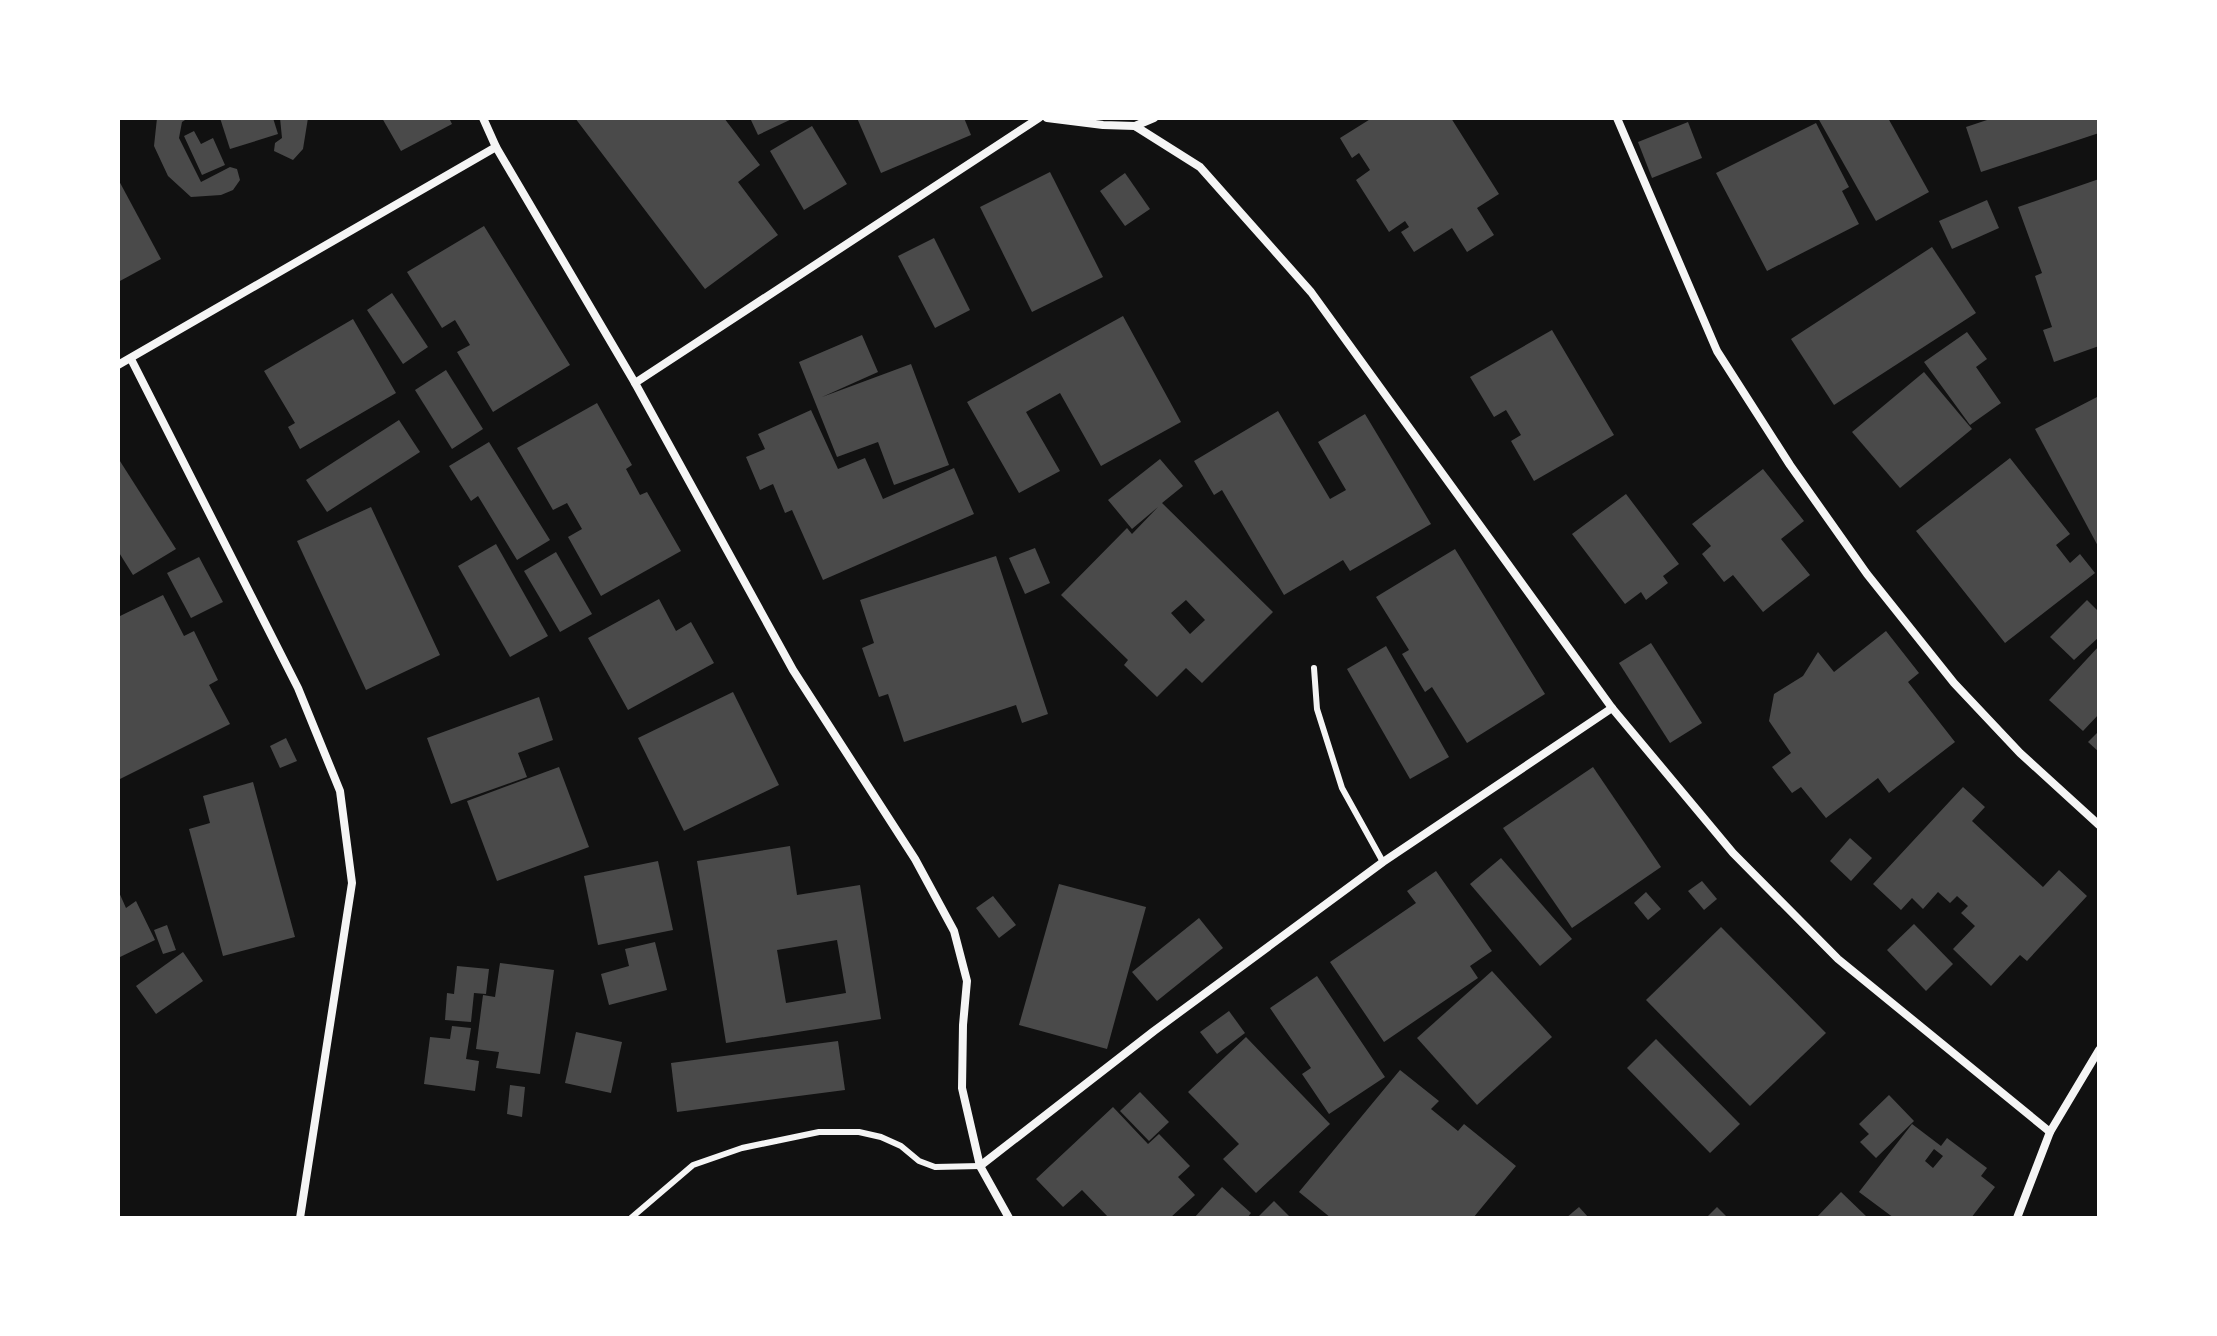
<svg xmlns="http://www.w3.org/2000/svg" width="2217" height="1336" viewBox="0 0 2217 1336" font-family="Figtree,sans-serif">
	<style>
		.building { fill: #4a4a4a; fill-rule: evenodd }
		.lines { fill: none; stroke-linecap: round; stroke-linejoin: round }
		.service { stroke: #f5f5f5; stroke-width: 6 }
		.minor { stroke: #f5f5f5; stroke-width: 8 }
	</style>
	<rect width="100%" height="100%" fill="#111"/>
	<g class="building">
		<polygon points="157,118 188,118 182,122 179,138 201,182 230,167 237,169 240,180 233,190 221,195 191,197 168,176 154,146"/>
		<polygon points="220,118 273,118 278,134 230,149"/>
		<polygon points="280,118 308,118 303,149 293,160 274,151 275,143 282,138"/>
		<polygon points="382,118 449,118 452,124 401,151"/>
		<polygon points="575,118 724,118 760,165 738,182 778,235 705,289"/>
		<polygon points="750,118 794,118 758,135"/>
		<polygon points="857,118 964,118 971,135 881,173"/>
		<polygon points="1372,118 1451,118 1499,194 1477,208 1494,235 1467,252 1452,228 1414,252 1401,232 1409,227 1405,221 1389,232 1356,180 1370,170 1359,153 1352,158 1340,138"/>
		<polygon points="1818,118 1888,118 1929,192 1876,221"/>
		<polygon points="1993,118 2099,118 2099,133 1981,172 1966,127"/>
		<polygon points="1688,122 1702,158 1652,178 1638,142"/>
		<polygon points="1816,123 1849,187 1842,191 1859,224 1767,271 1716,173"/>
		<polygon points="812,126 847,184 804,210 770,151"/>
		<polygon points="194,131 201,144 213,138 225,165 202,175 184,136"/>
		<polygon points="1050,172 1103,277 1032,312 980,207"/>
		<polygon points="1125,173 1150,209 1125,226 1100,191"/>
		<polygon points="118,179 161,259 118,282"/>
		<polygon points="2099,179 2099,346 2054,362 2043,330 2052,327 2035,276 2042,273 2018,207"/>
		<polygon points="1987,200 1999,228 1952,249 1939,221"/>
		<polygon points="484,226 570,365 493,412 457,352 470,345 455,320 442,328 407,272"/>
		<polygon points="934,238 970,310 935,328 898,256"/>
		<polygon points="1932,247 1976,313 1834,405 1791,339"/>
		<polygon points="392,293 428,347 403,364 367,310"/>
		<polygon points="1123,316 1181,422 1101,466 1060,393 1026,412 1060,471 1019,493 967,402"/>
		<polygon points="353,319 396,393 300,449 288,427 295,423 264,371"/>
		<polygon points="1552,330 1614,435 1534,481 1511,441 1521,435 1506,410 1494,417 1470,377"/>
		<polygon points="1967,332 1987,359 1976,367 2001,403 1970,425 1924,362"/>
		<polygon points="862,335 878,372 822,397 911,364 949,465 894,485 878,442 837,457 799,362"/>
		<polygon points="446,370 483,429 452,449 415,390"/>
		<polygon points="1924,372 1972,429 1900,488 1852,432"/>
		<polygon points="2099,396 2099,548 2035,429"/>
		<polygon points="597,403 632,465 626,469 640,495 647,492 681,551 601,596 568,537 582,529 567,503 553,510 517,448"/>
		<polygon points="811,410 838,469 865,458 883,499 954,468 974,514 823,580 792,510 785,513 773,484 760,490 746,457 765,449 758,434"/>
		<polygon points="1278,411 1330,499 1346,490 1318,442 1365,414 1431,524 1350,571 1343,560 1284,595 1222,490 1214,495 1194,461"/>
		<polygon points="399,420 420,452 327,512 306,480"/>
		<polygon points="489,442 550,540 517,560 478,496 471,501 449,466"/>
		<polygon points="118,458 176,549 133,575 118,551"/>
		<polygon points="2010,458 2070,534 2056,545 2070,563 2080,554 2095,573 2005,643 1916,531"/>
		<path d="M1160 459 1183 486 1162 503 1273 612 1202 683 1186 668 1157 697 1124 665 1128 660 1061 595 1127 528 1132 534 1158 507 1132 529 1108 500ZM1186 600 1205 620 1190 634 1171 613Z"/>
		<polygon points="1763,469 1804,521 1781,539 1810,575 1763,612 1733,575 1724,582 1702,554 1711,546 1692,524"/>
		<polygon points="1626,494 1679,564 1663,576 1668,583 1646,600 1641,592 1625,604 1572,534"/>
		<polygon points="371,507 440,655 366,690 297,541"/>
		<polygon points="496,544 548,636 510,657 458,566"/>
		<polygon points="1035,548 1050,583 1025,594 1009,558"/>
		<polygon points="1455,549 1545,694 1467,743 1432,687 1425,692 1402,654 1409,650 1376,597"/>
		<polygon points="556,552 592,614 560,632 524,571"/>
		<polygon points="996,556 1048,714 1022,723 1016,705 904,742 888,694 879,697 862,648 874,643 860,600"/>
		<polygon points="199,557 223,602 191,618 167,573"/>
		<polygon points="163,595 184,636 194,631 218,680 209,685 230,724 118,780 118,617"/>
		<polygon points="659,599 676,631 691,622 714,663 628,710 588,638"/>
		<polygon points="2087,600 2099,612 2099,637 2074,660 2050,637"/>
		<polygon points="1886,631 1919,673 1908,682 1955,742 1889,793 1878,778 1826,818 1801,787 1792,793 1772,767 1791,753 1769,721 1774,694 1803,676 1818,652 1834,672"/>
		<polygon points="1651,643 1702,723 1670,743 1619,663"/>
		<polygon points="1386,646 1449,757 1410,779 1347,669"/>
		<polygon points="2099,646 2099,714 2083,731 2049,700"/>
		<polygon points="733,692 779,785 684,831 638,738"/>
		<polygon points="539,697 553,740 518,753 527,777 451,804 427,738"/>
		<polygon points="2099,731 2099,752 2088,742"/>
		<polygon points="286,738 297,761 280,768 270,746"/>
		<polygon points="559,767 589,847 497,881 467,801"/>
		<polygon points="1593,767 1661,867 1572,928 1503,828"/>
		<polygon points="253,782 295,937 223,956 189,829 210,823 203,796"/>
		<polygon points="1963,787 1985,807 1972,821 2043,887 2059,870 2087,896 2027,961 2020,955 1991,986 1953,949 1975,926 1961,913 1968,906 1957,896 1950,903 1938,892 1923,909 1912,898 1901,910 1873,884"/>
		<polygon points="1850,838 1872,858 1851,881 1830,861"/>
		<path d="M790 846 797 895 860 885 881 1019 726 1043 697 861ZM837 940 846 993 786 1003 777 950Z"/>
		<polygon points="1501,858 1572,939 1540,966 1470,884"/>
		<polygon points="658,861 673,930 598,945 584,876"/>
		<polygon points="1436,871 1492,951 1470,966 1478,978 1384,1042 1330,962 1416,903 1407,891"/>
		<polygon points="1702,881 1717,899 1704,910 1688,891"/>
		<polygon points="1059,884 1146,907 1107,1049 1019,1025"/>
		<polygon points="118,890 126,908 136,901 155,940 118,958"/>
		<polygon points="1646,892 1661,909 1648,920 1634,903"/>
		<polygon points="993,896 1016,925 999,938 976,908"/>
		<polygon points="1199,918 1223,948 1157,1001 1132,972"/>
		<polygon points="1914,924 1953,964 1926,991 1887,950"/>
		<polygon points="167,925 176,950 163,954 154,930"/>
		<polygon points="1721,927 1826,1033 1750,1106 1646,1000"/>
		<polygon points="655,942 667,990 609,1005 601,974 629,966 625,949"/>
		<polygon points="183,952 203,981 156,1014 136,986"/>
		<polygon points="500,963 554,970 540,1074 496,1068 499,1052 476,1049 483,995 495,997"/>
		<polygon points="457,966 489,969 486,994 474,993 471,1022 445,1020 447,993 454,994"/>
		<polygon points="1492,971 1552,1037 1477,1105 1417,1038"/>
		<polygon points="1317,976 1385,1077 1329,1114 1302,1074 1311,1068 1270,1008"/>
		<polygon points="1229,1011 1245,1033 1217,1054 1200,1032"/>
		<polygon points="452,1026 471,1028 466,1059 479,1061 475,1091 424,1084 430,1037 450,1039"/>
		<polygon points="576,1032 622,1042 611,1093 565,1083"/>
		<polygon points="1246,1037 1330,1124 1256,1193 1223,1159 1239,1144 1188,1092"/>
		<polygon points="1656,1039 1740,1124 1710,1153 1627,1068"/>
		<polygon points="838,1041 845,1090 677,1112 671,1063"/>
		<polygon points="1400,1070 1439,1101 1431,1109 1458,1131 1464,1124 1516,1166 1473,1218 1331,1218 1299,1192"/>
		<polygon points="510,1085 525,1087 522,1117 507,1114"/>
		<polygon points="1140,1092 1169,1122 1149,1141 1120,1111"/>
		<polygon points="1889,1095 1914,1121 1876,1158 1860,1142 1869,1134 1859,1124"/>
		<polygon points="1113,1107 1148,1144 1159,1134 1190,1166 1178,1177 1195,1195 1170,1218 1109,1218 1082,1190 1063,1207 1036,1179"/>
		<path d="M1912 1124 1941 1146 1947 1138 1987 1168 1981 1176 1995 1187 1971 1218H1894L1859 1192ZM1934 1149 1943 1156 1933 1168 1925 1161Z"/>
		<polygon points="1222,1187 1251,1213 1247,1218 1194,1218"/>
		<polygon points="1841,1192 1868,1218 1816,1218"/>
		<polygon points="1274,1201 1291,1218 1257,1218"/>
		<polygon points="1579,1207 1589,1218 1566,1218"/>
		<polygon points="1717,1207 1728,1218 1706,1218"/>
	</g>
	<g class="lines">
		<g class="service">
			<polyline points="1314,668 1317,709 1342,788 1383,862"/>
			<polyline points="631,1218 693,1165 742,1148 819,1132 859,1132 881,1137 901,1146 919,1161 935,1167 980,1166"/>
		</g>
		<g class="minor">
			<polyline points="483,118 496,147 635,383 793,670 915,859 954,931 967,981 963,1025 962,1088 980,1166 1009,1218"/>
			<polyline points="1047,118 1103,125 1135,126 1200,167 1311,292 1612,708 1733,853 1838,959 2050,1132"/>
			<polyline points="1617,118 1717,351 1790,465 1867,574 1954,683 2020,753 2099,825"/>
			<polyline points="1135,126 1154,118"/>
			<polyline points="131,359 298,688 340,791 352,883 300,1218"/>
			<polyline points="118,365 496,147"/>
			<polyline points="635,383 1039,118"/>
			<polyline points="980,1166 1154,1031 1383,862 1612,708"/>
			<polyline points="2017,1218 2050,1132 2099,1050"/>
		</g>
	</g>
	<rect width="2217" height="1336" fill="none" stroke="#ffffff" stroke-width="240"/>
</svg>
